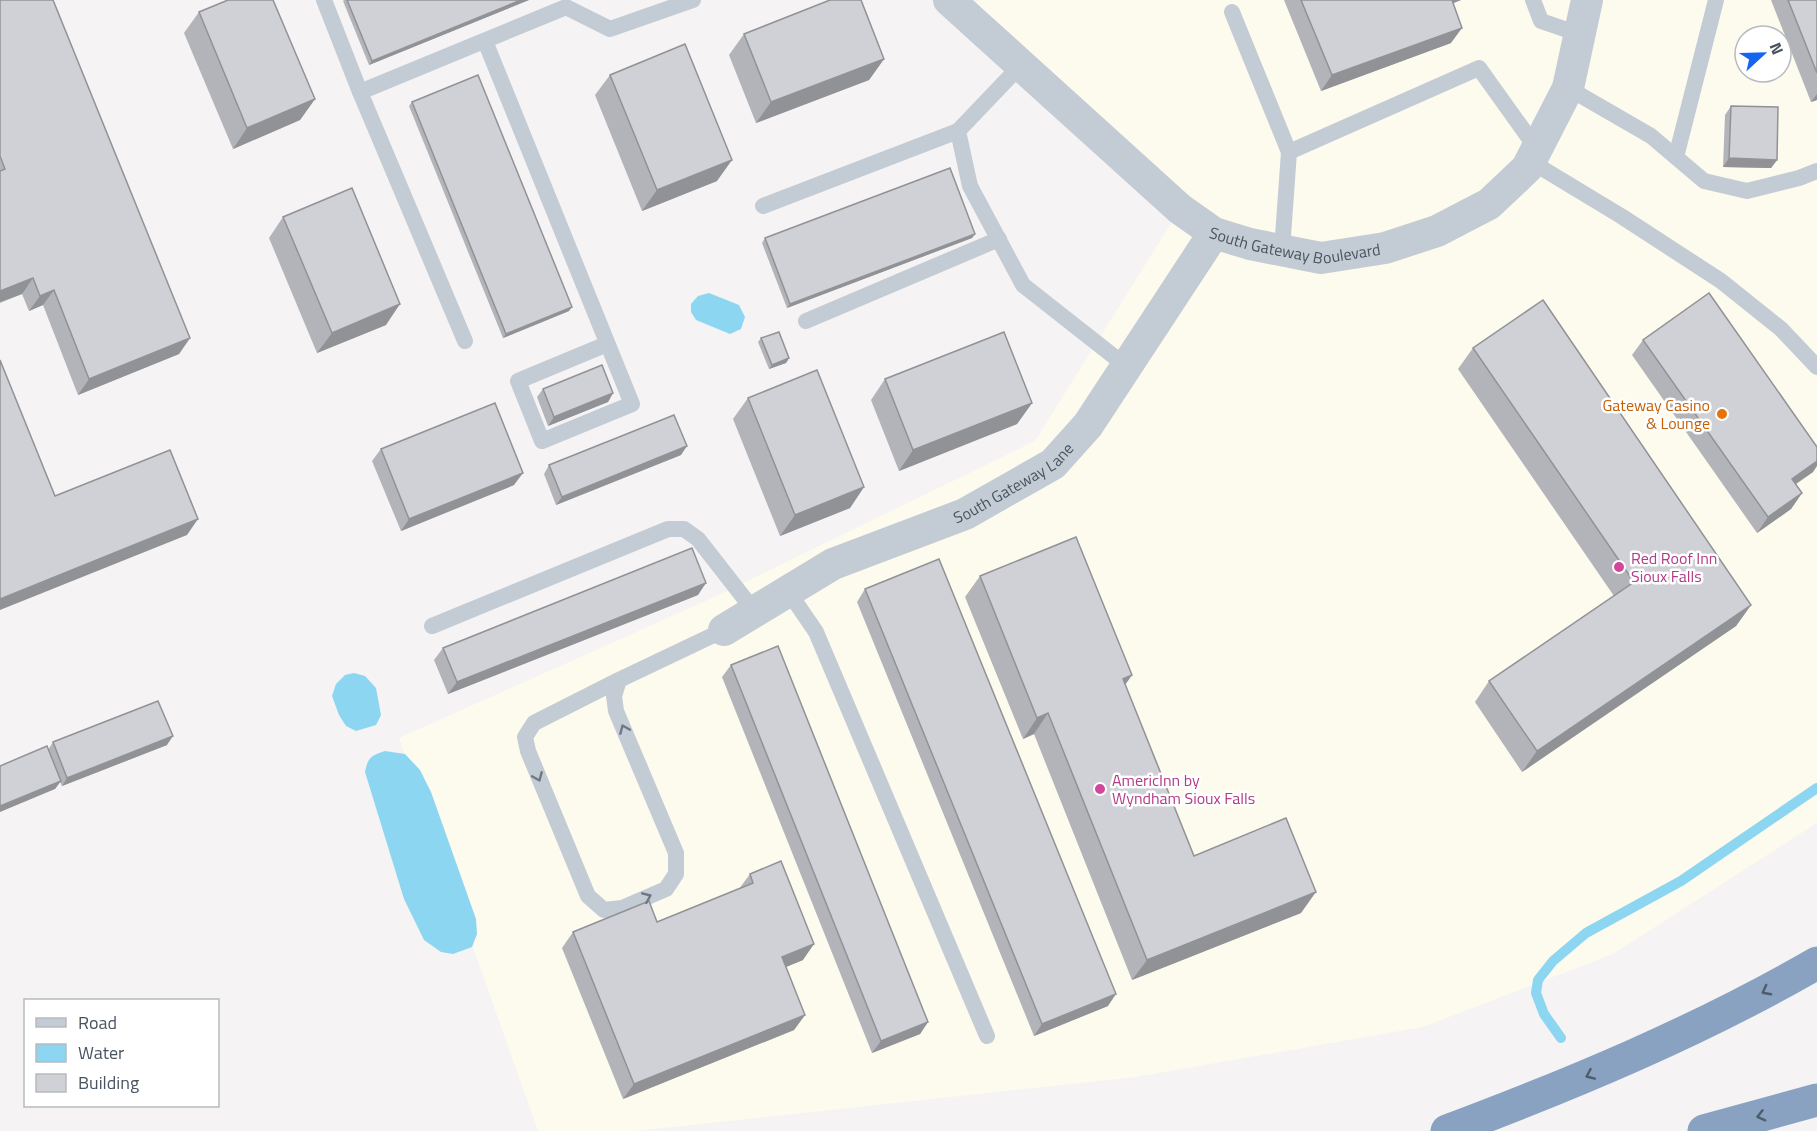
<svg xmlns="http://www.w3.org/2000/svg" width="1817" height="1131" viewBox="0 0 1817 1131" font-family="'Titillium Web',sans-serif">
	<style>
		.commercial { fill: #fdfaee; fill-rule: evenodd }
		.water { fill: #8dd6f1 }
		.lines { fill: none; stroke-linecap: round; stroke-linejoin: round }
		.stream { stroke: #8dd6f1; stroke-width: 10 }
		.lane { stroke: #c3ccd4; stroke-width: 16 }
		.street { stroke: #c3ccd4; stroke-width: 32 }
		.highway { stroke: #89a2c2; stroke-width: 33 }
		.wall { fill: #b2b4b9 }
		.shaded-wall { fill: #919296 }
		.building { fill: #cfd1d7; stroke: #919296; stroke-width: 1.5 }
		.oneway { stroke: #6e7884 }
		.oneway2 { stroke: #4f5c6b }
		.food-dot { fill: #e8710a; stroke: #fff; stroke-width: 2 }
		.hotel-dot { fill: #d1479c; stroke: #fff; stroke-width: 2 }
		.labels { text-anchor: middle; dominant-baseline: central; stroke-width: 5; stroke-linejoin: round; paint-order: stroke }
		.street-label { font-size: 16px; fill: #495461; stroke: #fff }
		.food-label { font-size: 16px; fill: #c56008; stroke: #fff; text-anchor: end }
		.hotel-label { font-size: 16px; fill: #b23c85; stroke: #fff; text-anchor: start }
	</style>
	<rect width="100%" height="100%" fill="#f5f3f3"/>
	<path class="commercial" d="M979 0H1817V823L1613 954 1423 1027 1136 1077 636 1131H538L399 738 712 598 1035 441 1180 209 952 25ZM1745 36H1781V72H1745Z"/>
	<g class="water">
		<polygon points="709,293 739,305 745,317 741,329 730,334 696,320 691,312 691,304 698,296"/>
		<polygon points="354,673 365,676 376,688 381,715 376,725 356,731 346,726 339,715 332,696 336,684 345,675"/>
		<path d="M385 751 405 754 420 770 431 792 476 919 477 934 472 947 453 954 441 952 424 940 404 899 365 772C368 757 371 756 385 751Z"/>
	</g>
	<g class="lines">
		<polyline class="stream" points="1561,1038 1544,1014 1536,993 1538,980 1553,961 1586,933 1681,881 1817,788"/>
		<g class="lane">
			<polyline points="324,0 360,92 465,341"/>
			<polyline points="1533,0 1541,21 1579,34"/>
			<polyline points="1232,12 1289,152"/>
			<polyline points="485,41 632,404 542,441 518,381 607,344"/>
			<polyline points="1021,65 958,131 970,186 1023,285 1126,366"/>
			<polyline points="1568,88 1651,136 1704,181 1747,191 1799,178 1817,171"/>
			<polyline points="360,92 566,7 610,29 693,0"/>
			<polyline points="1676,157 1716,0"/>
			<polyline points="1530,161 1621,216 1721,281 1781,329 1817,367"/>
			<polyline points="763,206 958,131"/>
			<polyline points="1282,250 1289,152 1479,68 1537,149"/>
			<polyline points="806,321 999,239"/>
			<polyline points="788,591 816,632 987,1036"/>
			<polyline points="432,626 668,529 684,529 698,539 755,612"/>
			<polyline points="619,680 614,696 616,711 676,853 676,874 666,889 622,908 604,910 588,896 528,751 525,737 534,723 619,680 724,630"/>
		</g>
		<g class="street">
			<path id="s1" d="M949 0 1180 209 1214 233 1250 244 1321 258 1385 248 1437 231 1489 204 1527 168 1568 88 1587 0"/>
			<path id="s2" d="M724 630 833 564 965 514 1053 464 1088 425 1214 233"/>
		</g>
		<g class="highway">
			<path d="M1447 1131C1575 1083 1699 1031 1817 963"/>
			<polyline points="1704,1131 1817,1100"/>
		</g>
	</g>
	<g class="wall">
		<polygon points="0,0 190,338 179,354 78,395 43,305 29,311 22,294 0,303"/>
		<polygon points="344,0 529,0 369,65 343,1"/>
		<polygon points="1284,0 1461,0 1453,3 1451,43 1321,91"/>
		<polygon points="1771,0 1817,0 1817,100 1811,102"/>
		<polygon points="199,12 315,99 300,120 233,149 184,33"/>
		<polygon points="744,34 884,59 869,80 756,123 729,55"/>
		<polygon points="610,75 717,181 642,211 595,95"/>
		<polygon points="412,102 569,311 503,338 409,106"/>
		<polygon points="1731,106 1777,160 1771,168 1723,167 1725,115"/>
		<polygon points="283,217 386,325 317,353 269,238"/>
		<polygon points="975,234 972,238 787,308 762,243 765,238"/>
		<polygon points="761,338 789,358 786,363 769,369 758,342"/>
		<polygon points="1643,340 1813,472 1796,484 1802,493 1791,509 1757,533 1632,355"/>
		<polygon points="1473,348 1751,605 1736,626 1522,772 1475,702 1489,681 1614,596 1458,369"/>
		<polygon points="885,379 1032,403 1017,424 899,471 871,400"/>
		<polygon points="543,389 613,393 608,402 548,426 537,397"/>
		<polygon points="748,398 864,487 850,508 780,536 733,419"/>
		<polygon points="381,449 514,485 401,531 372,461"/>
		<polygon points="681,455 556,505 544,474 549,465"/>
		<polygon points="980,576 1132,675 1125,685 1194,856 1301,913 1132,980 1034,734 1023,739 965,597"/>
		<polygon points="865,589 1108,1006 1034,1036 857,602"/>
		<polygon points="698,595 448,694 434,660 443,648"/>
		<polygon points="731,665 928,1022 920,1034 872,1053 722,677"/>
		<polygon points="53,742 167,745 62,786 60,782 55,789 48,750"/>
		<polygon points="750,874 803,960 786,967 805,1015 794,1030 623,1099 562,948 573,932 657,922 739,889"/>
	</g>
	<g class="shaded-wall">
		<polygon points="521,0 529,0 369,65 372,61"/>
		<polygon points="1445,0 1461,0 1439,9"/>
		<polygon points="1462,28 1451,43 1321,91 1332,75"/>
		<polygon points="884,59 869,80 756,123 771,102"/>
		<polygon points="1817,94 1817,100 1811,102"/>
		<polygon points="315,99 300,120 233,149 247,128"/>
		<polygon points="1729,158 1777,160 1771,168 1723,167"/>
		<polygon points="732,160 717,181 642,211 657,190"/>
		<polygon points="975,234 972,238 787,308 790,304"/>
		<polygon points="33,278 22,294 0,302 0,291"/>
		<polygon points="54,290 43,305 29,311 40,296"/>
		<polygon points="400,304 386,325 317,353 332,333"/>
		<polygon points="572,307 569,311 503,338 506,334"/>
		<polygon points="190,338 179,354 78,395 89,379"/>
		<polygon points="789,358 786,363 769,369 772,365"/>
		<polygon points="613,393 608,402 548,426 554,417"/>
		<polygon points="1032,403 1017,424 899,471 913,450"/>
		<polygon points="687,446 681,455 556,505 562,497"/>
		<polygon points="1817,461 1817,466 1813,472 1781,494 1792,479"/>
		<polygon points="523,473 514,485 401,531 409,519"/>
		<polygon points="864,487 850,508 780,536 795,515"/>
		<polygon points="1802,493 1791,509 1757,533 1768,517"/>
		<polygon points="198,519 187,535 0,610 0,599"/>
		<polygon points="706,583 698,595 448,694 457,682"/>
		<polygon points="1751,605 1736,626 1522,772 1537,751"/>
		<polygon points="1132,675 1117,696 1123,679"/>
		<polygon points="1048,713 1034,734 1023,739 1037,718"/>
		<polygon points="173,736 167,745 62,786 67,778"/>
		<polygon points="61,781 55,789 0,812 0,806"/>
		<polygon points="1316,892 1301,913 1132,980 1147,960"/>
		<polygon points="814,944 803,960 771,973 782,957"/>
		<polygon points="1116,994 1108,1006 1034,1036 1042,1024"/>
		<polygon points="805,1015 794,1030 623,1099 634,1084"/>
		<polygon points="928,1022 920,1034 872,1053 881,1041"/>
	</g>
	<g class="building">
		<polygon points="0,0 53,0 190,338 89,379 54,290 40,296 33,278 0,291 0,171 5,169 0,156"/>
		<polygon points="228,0 273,0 315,99 247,128 199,12"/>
		<polygon points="347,0 521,0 372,61"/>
		<polygon points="830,0 861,0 884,59 771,102 744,34"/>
		<polygon points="1301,0 1452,0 1462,28 1332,75"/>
		<polygon points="1788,0 1817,0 1817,73"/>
		<polygon points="685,44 732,160 657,190 610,75"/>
		<polygon points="478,75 572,307 506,334 412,102"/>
		<polygon points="1731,106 1778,107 1777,160 1729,158"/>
		<polygon points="950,168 975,234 790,304 765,238"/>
		<polygon points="352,188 400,304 332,333 283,217"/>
		<polygon points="1709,293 1817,447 1817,461 1792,479 1802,493 1768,517 1643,340"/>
		<polygon points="1543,300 1751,605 1537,751 1489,681 1634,582 1473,348"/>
		<polygon points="779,332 789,358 772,365 761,338"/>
		<polygon points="1004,332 1032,403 913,450 885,379"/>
		<polygon points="0,360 55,496 170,450 198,519 0,599"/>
		<polygon points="602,365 613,393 554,417 543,389"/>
		<polygon points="817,370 864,487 795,515 748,398"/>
		<polygon points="495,403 523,473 409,519 381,449"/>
		<polygon points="674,415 687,446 562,497 549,465"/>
		<polygon points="1076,537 1132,675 1123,679 1194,856 1286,818 1316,892 1147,960 1048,713 1037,718 980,576"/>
		<polygon points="692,548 706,583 457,682 443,648"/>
		<polygon points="939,559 1116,994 1042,1024 865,589"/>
		<polygon points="778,646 928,1022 881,1041 731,665"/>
		<polygon points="158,701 173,736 67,778 53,742"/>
		<polygon points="47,746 61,781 0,806 0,766"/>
		<polygon points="781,861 814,944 782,957 805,1015 634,1084 573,932 649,901 657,922 753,883 750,874"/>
	</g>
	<defs><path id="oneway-chevron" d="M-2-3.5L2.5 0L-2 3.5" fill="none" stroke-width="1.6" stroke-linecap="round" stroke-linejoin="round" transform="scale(1.5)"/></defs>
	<g class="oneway">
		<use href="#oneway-chevron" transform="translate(624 729) rotate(-113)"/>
		<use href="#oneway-chevron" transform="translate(538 777) rotate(67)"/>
		<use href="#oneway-chevron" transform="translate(647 897) rotate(-23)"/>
	</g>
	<g class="oneway2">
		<use href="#oneway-chevron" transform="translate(1766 991) rotate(152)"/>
		<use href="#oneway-chevron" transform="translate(1590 1075) rotate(156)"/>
		<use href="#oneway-chevron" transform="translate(1761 1116) rotate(165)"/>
	</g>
	<circle class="food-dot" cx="1722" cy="414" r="6"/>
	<g class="hotel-dot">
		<circle cx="1619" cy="567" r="6"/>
		<circle cx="1100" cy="789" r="6"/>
	</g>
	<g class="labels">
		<g class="street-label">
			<text stroke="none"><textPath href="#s1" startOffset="436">South Gateway Boulevard</textPath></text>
			<text stroke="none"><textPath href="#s2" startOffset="326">South Gateway Lane</textPath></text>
		</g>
		<g class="food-label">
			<text x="1710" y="405">Gateway Casino<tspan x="1710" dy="18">&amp; Lounge</tspan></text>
		</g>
		<g class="hotel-label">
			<text x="1631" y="558">Red Roof Inn<tspan x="1631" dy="18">Sioux Falls</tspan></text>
			<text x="1112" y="780">AmericInn by<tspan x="1112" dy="18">Wyndham Sioux Falls</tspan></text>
		</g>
	</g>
	<rect x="24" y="999" width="195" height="108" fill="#ffffff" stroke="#b6bbc0" stroke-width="1.5"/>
	<rect x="36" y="1018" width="30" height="9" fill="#c3ccd4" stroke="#b6bbc0" stroke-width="1.5"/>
	<text x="78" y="1029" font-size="18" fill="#495461">Road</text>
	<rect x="36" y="1044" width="30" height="18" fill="#8dd6f1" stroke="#b6bbc0" stroke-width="1.5"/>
	<text x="78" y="1059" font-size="18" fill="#495461">Water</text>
	<rect x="36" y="1074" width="30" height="18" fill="#cfd1d7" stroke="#b6bbc0" stroke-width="1.5"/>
	<text x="78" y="1089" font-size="18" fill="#495461">Building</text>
	<g transform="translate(1763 54) rotate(68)"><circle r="28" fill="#ffffff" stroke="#b6bbc0" stroke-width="1.5"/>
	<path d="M0-4.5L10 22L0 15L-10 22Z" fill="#1466ee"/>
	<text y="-9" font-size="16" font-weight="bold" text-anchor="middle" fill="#495461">N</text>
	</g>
</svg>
